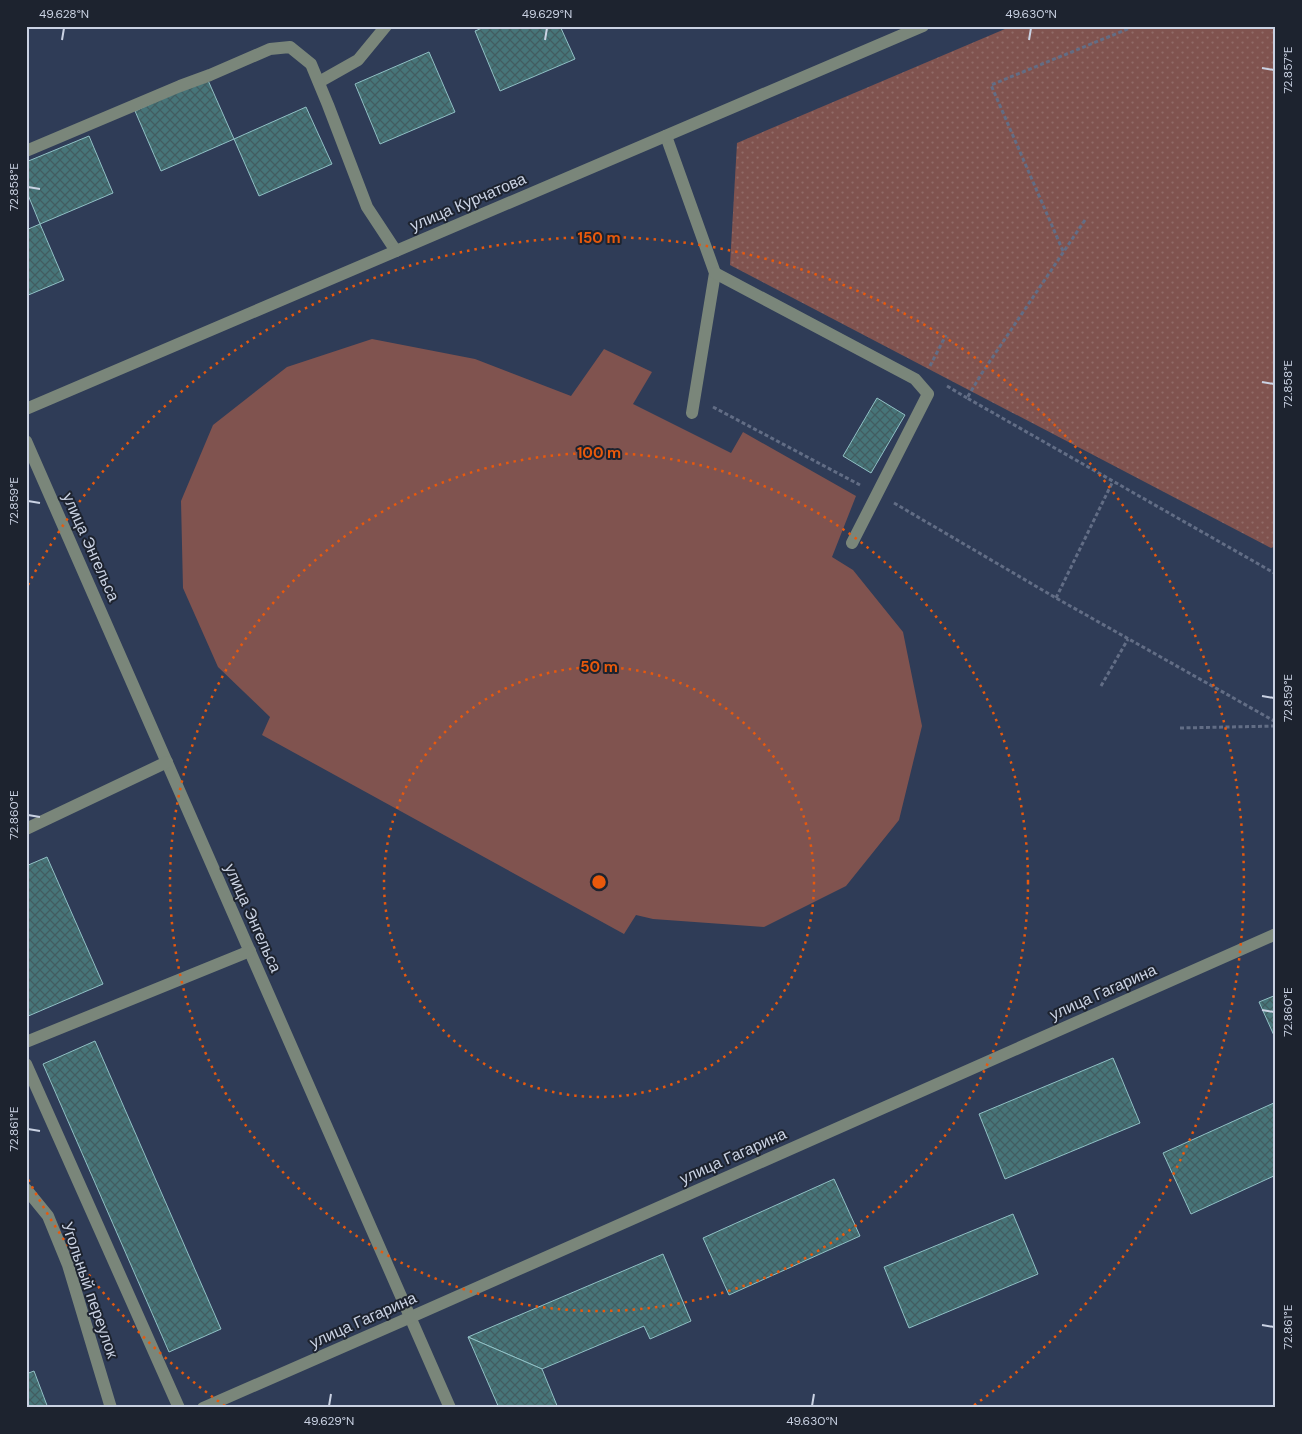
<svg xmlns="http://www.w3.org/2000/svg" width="1302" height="1434" viewBox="0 0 1302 1434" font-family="'DM Sans',sans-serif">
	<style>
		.grass { fill: url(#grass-dots) }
		.green { fill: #80534f }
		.building { fill: url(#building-cross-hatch); stroke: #91c0c5 }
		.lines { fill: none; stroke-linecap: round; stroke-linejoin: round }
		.path { stroke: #626d85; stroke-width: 3; stroke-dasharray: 4 2.5; stroke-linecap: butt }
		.minor { stroke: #7a867a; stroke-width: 12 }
		.ticks { fill: none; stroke: #cad2e3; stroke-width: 2 }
		.ring { fill: none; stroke: #e8590c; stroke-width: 2.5; stroke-dasharray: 2.5 5 }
		.labels { text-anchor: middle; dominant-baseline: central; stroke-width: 4; stroke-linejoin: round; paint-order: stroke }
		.street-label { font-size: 16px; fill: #cad2e3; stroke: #1d232f }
		.centre { fill: #e8590c; stroke: #1d232f; stroke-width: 2.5 }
		.ring-label { font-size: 15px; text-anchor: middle; font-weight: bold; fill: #e8590c; stroke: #1d232f; stroke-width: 4; stroke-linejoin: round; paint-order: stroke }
		.neatline { fill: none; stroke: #cad2e3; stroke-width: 2 }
		.ticks-label { font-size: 12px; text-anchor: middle; fill: #cad2e3 }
	</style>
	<defs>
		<pattern id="grass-dots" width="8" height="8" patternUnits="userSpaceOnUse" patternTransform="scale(1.25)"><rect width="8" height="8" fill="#80534f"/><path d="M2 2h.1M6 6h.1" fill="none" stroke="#916b68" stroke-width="1.8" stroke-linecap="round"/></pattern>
		<pattern id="building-cross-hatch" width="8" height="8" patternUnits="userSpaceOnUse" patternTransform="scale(1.25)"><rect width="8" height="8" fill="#477579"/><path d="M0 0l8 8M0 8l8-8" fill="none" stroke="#425d61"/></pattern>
	</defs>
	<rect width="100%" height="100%" fill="#2f3c57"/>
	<polygon class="grass" points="1012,26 1276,26 1276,546 1271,548 730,265 737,143"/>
	<polygon class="green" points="372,339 475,359 571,396 604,349 652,372 633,404 731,453 743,432 856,496 832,557 853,570 903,632 922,726 899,820 846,886 764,927 653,919 636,915 624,934 262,735 270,717 218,667 183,588 181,501 213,425 287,367"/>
	<g class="building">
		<polygon points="487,26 560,26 575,59 500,91 475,31"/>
		<polygon points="429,52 455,112 380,144 355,84"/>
		<polygon points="207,78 234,139 161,171 135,111"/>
		<polygon points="306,107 332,164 259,196 234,139"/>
		<polygon points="89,136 113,193 40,224 26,190 26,162"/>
		<polygon points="40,224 64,280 26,296 26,230"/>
		<polygon points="877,398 905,415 871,473 843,456"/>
		<polygon points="47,857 103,984 26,1017 26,866"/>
		<polygon points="1276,995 1276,1040 1259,1002"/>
		<polygon points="95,1041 221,1329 169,1352 43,1064"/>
		<polygon points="1113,1058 1140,1123 1005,1179 979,1114"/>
		<polygon points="1276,1102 1276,1175 1191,1214 1163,1153"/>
		<polygon points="834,1179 860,1236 729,1295 703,1238"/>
		<polygon points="1013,1214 1038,1274 909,1328 884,1267"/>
		<polygon points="663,1254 691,1321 650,1339 644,1326 542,1369 468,1337"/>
		<polygon points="468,1337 542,1369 558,1408 499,1408"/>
		<polygon points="34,1371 48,1408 26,1408 26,1374"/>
	</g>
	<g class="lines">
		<g class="path">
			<polyline points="1085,220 982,373 967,398 1276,574"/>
			<polyline points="1063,251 991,85 1135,26"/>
			<polyline points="930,366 946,335"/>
			<polyline points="947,386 967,398"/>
			<polyline points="713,407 860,485"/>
			<polyline points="894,503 1056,598 1276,722"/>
			<polyline points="1056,598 1113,481"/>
			<polyline points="1101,686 1128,639"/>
			<polyline points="1180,728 1276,726"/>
		</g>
		<g class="minor">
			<polyline points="319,82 358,60 386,26"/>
			<polyline points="666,136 715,273 692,413"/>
			<polyline points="26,151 180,86 210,75 270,49 290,47 311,64 328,105 367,207 396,251"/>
			<polyline points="715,273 915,379 928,394 852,543"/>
			<polyline points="26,409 923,26"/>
			<polyline points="26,441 450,1408"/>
			<polyline points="26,829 167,762"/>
			<polyline points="26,1042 250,951"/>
			<polyline points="26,1064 179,1408"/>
			<polyline points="26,1189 48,1216 68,1265 111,1408"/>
			<polyline points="203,1408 411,1317 1276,934"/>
		</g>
	</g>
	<path class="ticks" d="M62 40 64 28M545 40 547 28M1029 40 1031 28M1262 68 1274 70M28 187 40 189M1262 382 1274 384M28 501 40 503M1262 696 1274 698M28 815 40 817M1262 1010 1274 1012M28 1129 40 1131M1262 1325 1274 1327M329 1406 331 1394M812 1406 814 1394"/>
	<g class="ring">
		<circle cx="599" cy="882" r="215"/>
		<circle cx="599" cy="882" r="429"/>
		<path d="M225 1406A644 644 0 0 1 28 1179M28 585A644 644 0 1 1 973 1406"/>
	</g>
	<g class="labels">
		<g class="street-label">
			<text transform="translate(468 202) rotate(-23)">улица Курчатова</text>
			<text transform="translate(91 547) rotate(66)">улица Энгельса</text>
			<text transform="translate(253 918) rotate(66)">улица Энгельса</text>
			<text transform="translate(1103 992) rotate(-24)">улица Гагарина</text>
			<text transform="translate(733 1156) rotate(-24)">улица Гагарина</text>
			<text transform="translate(90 1290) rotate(71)">Угольный переулок</text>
			<text transform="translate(363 1320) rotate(-24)">улица Гагарина</text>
		</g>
	</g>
	<circle cx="599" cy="882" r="8" class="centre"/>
	<g class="ring-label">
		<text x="599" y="243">150 m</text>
		<text x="599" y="458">100 m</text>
		<text x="599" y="672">50 m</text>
	</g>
	<rect width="1302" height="1434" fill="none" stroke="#1d232f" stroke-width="55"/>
	<rect x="28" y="28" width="1246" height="1378" class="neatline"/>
	<g class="ticks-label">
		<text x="64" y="18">49.628°N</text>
		<text x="547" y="18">49.629°N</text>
		<text x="1031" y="18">49.630°N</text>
		<text transform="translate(1288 70) rotate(-90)" y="4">72.857°E</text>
		<text transform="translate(14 187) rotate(-90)" y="4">72.858°E</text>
		<text transform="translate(1288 384) rotate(-90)" y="4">72.858°E</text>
		<text transform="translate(14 501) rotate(-90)" y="4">72.859°E</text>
		<text transform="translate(1288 698) rotate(-90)" y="4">72.859°E</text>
		<text transform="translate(14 815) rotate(-90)" y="4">72.860°E</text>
		<text transform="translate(1288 1012) rotate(-90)" y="4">72.860°E</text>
		<text transform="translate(14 1129) rotate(-90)" y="4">72.861°E</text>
		<text transform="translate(1288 1327) rotate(-90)" y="4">72.861°E</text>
		<text x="329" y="1425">49.629°N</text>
		<text x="812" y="1425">49.630°N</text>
	</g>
</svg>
